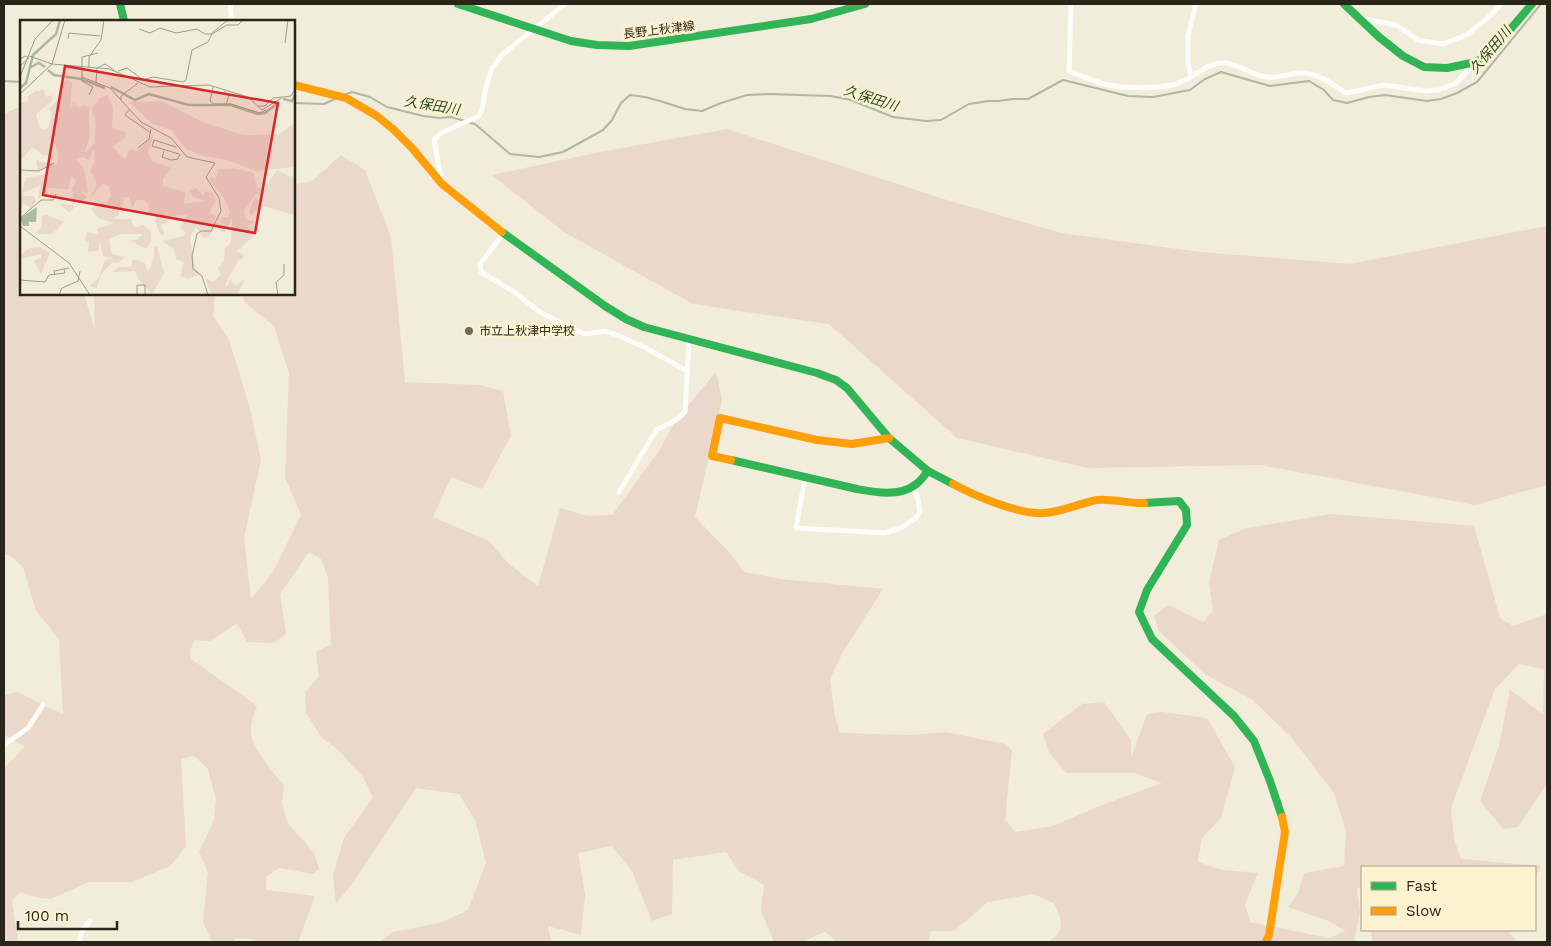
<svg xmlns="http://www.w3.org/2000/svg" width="1551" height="946" viewBox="0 0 1551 946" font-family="'Work Sans','Noto Sans JP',sans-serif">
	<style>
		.green { fill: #ead8cc }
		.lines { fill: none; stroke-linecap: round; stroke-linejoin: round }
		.stream { stroke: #aabaa3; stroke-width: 2 }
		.street { stroke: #fdfcf9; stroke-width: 5 }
		.fast { stroke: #30b455; stroke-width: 8 }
		.slow { stroke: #ff9f0a; stroke-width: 8 }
		.poi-dot { fill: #6f6b5c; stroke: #fdf2cf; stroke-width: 2 }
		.labels { text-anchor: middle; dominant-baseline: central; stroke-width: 5; stroke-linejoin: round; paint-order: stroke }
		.street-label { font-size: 12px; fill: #292518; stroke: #fdf2cf }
		.poi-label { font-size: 12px; fill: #292518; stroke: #fdf2cf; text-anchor: start }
		.water-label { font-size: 14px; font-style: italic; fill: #27502b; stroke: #fdf2cf }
		.inset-river { fill: none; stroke: #aabaa3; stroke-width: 2.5 }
		.inset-road { fill: none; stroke: #a29c8c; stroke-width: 1 }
		.view { fill: #d62828; fill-opacity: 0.15; stroke: #d62828; stroke-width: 2.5 }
		.inset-edge { fill: none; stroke: #292518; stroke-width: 2.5 }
	</style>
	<rect width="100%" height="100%" fill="#f2ecda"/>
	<g class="green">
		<path d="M21 106V294H84L95 331 94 294H215L213 316 229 340 250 408 261 460 244 538 251 599 273 572 301 515 285 477 289 373 274 326 244 302 243 294H294V184L312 181 341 155 365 170 391 237 405 382 479 385 503 391 511 436 482 489 451 477 433 517 489 541 509 564 538 586 560 508 588 516 612 515 659 451 676 420 716 372 722 400 695 517 729 552 744 572 781 579 883 589 844 650 830 679 835 717 840 733 912 735 945 732 1005 744 1012 750 1005 819 1015 832 1053 826 1102 805 1162 783 1134 773H1066L1049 752 1043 734 1082 704 1104 702 1131 740V758L1147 714 1162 712 1207 718 1235 767 1221 818 1202 838 1198 862 1223 870 1258 873 1245 904 1250 922 1329 938 1346 931 1326 920 1288 907 1298 893 1304 873 1344 866 1346 831 1334 793 1291 737 1253 700 1206 675 1159 631 1154 616 1168 605 1203 622 1213 611 1209 582 1219 540 1246 528 1330 514 1474 526 1500 618 1513 626 1547 614V784L1518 827 1503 829 1480 801 1499 746 1510 690 1543 714 1544 669 1519 664 1495 689 1451 808 1454 839 1461 859 1541 866 1535 877V867H1362V885L1357 889 1360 911 1354 942H1049C1066 929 1062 921 1054 903L1033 894 988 902 954 931H931L929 942H835L834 939 825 932 802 942H774L761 911 764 885 739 871 726 852 673 860 672 914 652 921 632 871 612 846 578 853 585 895 581 935 548 926 551 942H380L392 932 440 923 468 910 486 863 475 820 459 794 416 788 354 881 336 904 333 875 344 838 373 797 363 777 336 748 322 738 306 713 305 692 319 677 316 652 331 644 328 578 321 559 309 552 280 594 286 634 274 643 247 642 237 623 210 641 195 640 190 650 191 659 257 706C254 715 250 723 251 733 252 748 274 773 284 786L282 803 287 822 314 853 319 869 313 874 279 868 266 877V890L315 896 298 942H260L252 939 235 938V942H212L203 922 208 872 199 852 214 820 216 800 208 769 194 756 181 759 186 847 170 866 132 882H89L51 899 39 898 20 892 12 901 18 942H4V768L25 747 4 734V695L18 692 43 705 63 714 59 639 36 611 23 567 9 555H4V114Z"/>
		<polygon points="727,129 947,200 1061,233 1200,252 1350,264 1547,226 1547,485 1475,505 1260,465 1088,468 957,438 829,324 693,304 564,232 492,175 600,152"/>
		<polygon points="1371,930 1507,930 1517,942 1372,942"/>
	</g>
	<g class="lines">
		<g class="stream">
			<polyline points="4,81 21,82"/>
			<polyline points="344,95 352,92 370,97 387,107 423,116 440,118 451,117 465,121"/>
			<polyline points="294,103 324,104 337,98"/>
			<polyline points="470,123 475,124 510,154 539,157 563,152 603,130 612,120 621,103 630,95 645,97 660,101 685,109 702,111 721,103 747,95 769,94 831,96 851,100 893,117 926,121 941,120 969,104 989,101 998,101 1013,99 1028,99 1063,80 1128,96 1153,97 1190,90 1205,79 1221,72 1270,86 1309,81 1324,90 1333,100 1347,103 1369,97 1385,95 1427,101 1441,99 1457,93 1477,82 1541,4"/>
		</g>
		<g class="street">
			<polyline points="230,4 232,21"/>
			<path d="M1071 4 1069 71C1080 75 1092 81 1104 84 1124 89 1157 89 1176 84 1193 79 1206 62 1225 63 1238 64 1249 73 1261 76 1277 80 1287 73 1302 73 1319 73 1333 85 1346 93L1384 85 1425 91 1439 90 1456 83 1476 62"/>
			<polyline points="1359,18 1396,25 1418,40 1443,44 1468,34 1490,16 1501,4"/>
			<polyline points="1191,76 1188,63 1188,35 1196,4"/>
			<polyline points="442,184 434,140 441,133 479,116 482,110 486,87 492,68 502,55 565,4"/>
			<polyline points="504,233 480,264 481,272 514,292 540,312 570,328 585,334 605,331 617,335 646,348 687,371"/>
			<polyline points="805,478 796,528 885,533 901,528 915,519 920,512 918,499 913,486"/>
			<polyline points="619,492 656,430 676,420 685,412 689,339"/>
			<polyline points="4,745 28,728 43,705"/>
			<polyline points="79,942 82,931 90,921"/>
		</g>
		<g class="fast">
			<polyline points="120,4 124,21"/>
			<polyline points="458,4 571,41 597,45 629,46 811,19 865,4"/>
			<polyline points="1344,4 1379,37 1403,56 1424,67 1447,68 1476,62 1490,53 1532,4"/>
			<polyline points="502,232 605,306 626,319 644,327 817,373 836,380 847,388 889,438 928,471 953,484"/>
			<path d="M731 460 857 489C874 492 899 497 915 485 920 482 924 476 928 471"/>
			<polyline points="1144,503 1179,501 1186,510 1187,525 1147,590 1139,612 1152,639 1234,716 1254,741 1270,781 1282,817"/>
		</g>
		<g class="slow">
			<polyline points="294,85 346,98 377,116 394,130 412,148 442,184 502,232"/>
			<polyline points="731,460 712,456 720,418 817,440 852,444 889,438"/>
			<path d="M953 484C975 496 1020 515 1044 513 1062 512 1080 503 1097 500 1112 498 1129 504 1144 503"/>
			<polyline points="1266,942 1269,935 1285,832 1282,817"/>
		</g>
	</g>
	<circle class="poi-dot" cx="469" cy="331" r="5"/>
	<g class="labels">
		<g class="street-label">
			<text transform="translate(659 30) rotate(-7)">長野上秋津線</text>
		</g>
		<g class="poi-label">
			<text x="479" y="331">市立上秋津中学校</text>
		</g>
		<g class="water-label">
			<text transform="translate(1490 50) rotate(-50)">久保田川</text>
			<text transform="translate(871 98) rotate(18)">久保田川</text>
			<text transform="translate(432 105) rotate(9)">久保田川</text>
		</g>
	</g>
	<g transform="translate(20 20)">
		<rect width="275" height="275" fill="#f2ecda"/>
		<path d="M48 60 52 63 50 91 53 82 59 88 63 85 69 87 70 115 65 133 74 124 76 104 72 89 80 78 88 75 93 88 92 108 105 112V118L92 127 105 139 110 129 117 131 134 114 128 133 133 142 152 148 143 159V166L165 172 164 184 185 181 173 177 170 171 176 168 183 175 185 171 193 173 196 181 189 193 196 196 194 202 206 206 200 201 203 197H208L210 192 204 178 189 160 191 157 196 159 199 149 215 148 234 153 237 168 245 167 257 150 271 157 275 154V195L240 185 231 196 229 191 235 177 239 180 240 175 237 173 224 191 225 199 235 202 227 206 235 215 216 232 224 234 223 239 218 240 205 265 208 266 210 259 215 266 225 259 217 275H192L187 265 186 258 193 262 201 255 198 248 204 240 205 228 211 222 212 199 204 213 196 208 187 218 182 216 176 207 172 212 170 221 176 249 181 254 169 259 160 256 164 242 156 239 154 229 142 221 164 216 166 213 160 206 168 195 150 196 148 203 141 205 144 214 141 216 135 201 137 194 129 195V185L124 180H117L112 188 109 177H104L102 188 98 186 99 195 93 199H111L114 208 123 205 131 211V221L126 229 110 221 118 219 122 214H100L89 219 92 234 105 237 98 243 93 242 81 254 77 268 69 266 78 259 85 240 93 238 83 236 80 222 78 231 68 232 69 223 65 220 67 212 79 215 77 209 94 203 80 199 71 189 77 183 87 182 91 176 89 166 83 164 70 178 77 164 70 151 75 142 74 129 69 140 63 137 56 139 64 149 68 170 67 173 61 172 67 176 63 182 55 180 53 189 49 192 39 184 53 185 52 167 56 161 52 154 48 169 27 168 25 175 18 179 20 166 4 172 3 176H14L16 181 11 188 3 183 0 193V178L6 158 22 155 31 149 28 146 18 151 16 140 37 145 38 135 35 124 30 121V135H23L12 127 0 142V84L8 81V76L16 71 24 70 26 77 33 75 32 81 16 94 20 108 25 110 29 107 32 92 29 89 38 79 42 62ZM142 81 185 103 224 115 259 114 275 103V147L235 151 207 140 183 136 166 129 151 110 133 104 109 82ZM27 195 44 202 32 214H15L22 207V196ZM137 226 144 253 134 272 131 273 119 260 115 251 93 252 98 247H111L113 239 125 243 128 253 134 238V227ZM19 227 30 233 21 254 14 241 21 238V234L0 239V235L10 228Z" fill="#ead8cc"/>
		<path d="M17 187 16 202H9V206H3L0 198Z" fill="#aabaa3"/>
		<path class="inset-river" d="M9 48 19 43 25 47M28 50 34 55 61 59 85 68M91 67 115 80 129 74 169 85H211L238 94 245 93 258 83M0 68 6 63 13 35 36 14 40 0M263 79 272 81 275 75"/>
		<path class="inset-road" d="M119 9 130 13 140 8 156 13 177 9 185 14H192L207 5H218L223 0M48 19 49 13 80 16M265 23 268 0M9 36 32 44M0 39 5 36 9 38 0 46M32 44 90 49 130 67 189 65 228 77 242 90 263 77 271 76 275 69M69 47V37L81 20 84 0M98 51 107 48 123 60 133 57 163 62M0 57 15 19 33 0M62 57 90 68 121 102 151 118 167 137 195 143 186 157 199 178 201 191 191 211H181L177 214 172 236 173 249 182 256 188 275M76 62 77 48 85 44 94 50M163 62 166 60 172 30 188 22 193 12 208 0M193 67 190 81 194 84H211L240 93 246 90M204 71 209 75 206 85M0 74 32 44 45 0M69 75 73 67 62 61V37L78 33M101 80V76L118 63M238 86H245L253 78 262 77M109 90 105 95 131 113M156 127 134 120 132 126 159 134M118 128 129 119 131 109M144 131 142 137 151 140 158 139 160 134M0 150 19 151 34 143M0 198 21 180H33L36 174M0 206 49 243 70 275M35 255 34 251 49 248M0 260 25 262 29 255 45 253 44 249M39 275 42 268 58 261 60 251M117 275V265H125V275M258 275 256 262 264 255V244"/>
		<path class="view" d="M45 46 258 83 235 213 23 175Z"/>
		<rect width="275" height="275" class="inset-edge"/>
	</g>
	<rect width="1551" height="946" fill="none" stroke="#292518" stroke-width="10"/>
	<rect x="1361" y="866" width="175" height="65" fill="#fdf2cf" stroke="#a8a086"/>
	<rect x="1371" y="882" width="25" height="8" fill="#30b455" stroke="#a8a086"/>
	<text x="1406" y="891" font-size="15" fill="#292518">Fast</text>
	<rect x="1371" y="907" width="25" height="8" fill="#ff9f0a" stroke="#a8a086"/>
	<text x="1406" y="916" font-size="15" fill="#292518">Slow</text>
	<path d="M18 921v8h99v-8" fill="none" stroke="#292518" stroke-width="2.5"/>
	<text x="25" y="921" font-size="15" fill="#292518" stroke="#fdf2cf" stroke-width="4" paint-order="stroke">100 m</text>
</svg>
